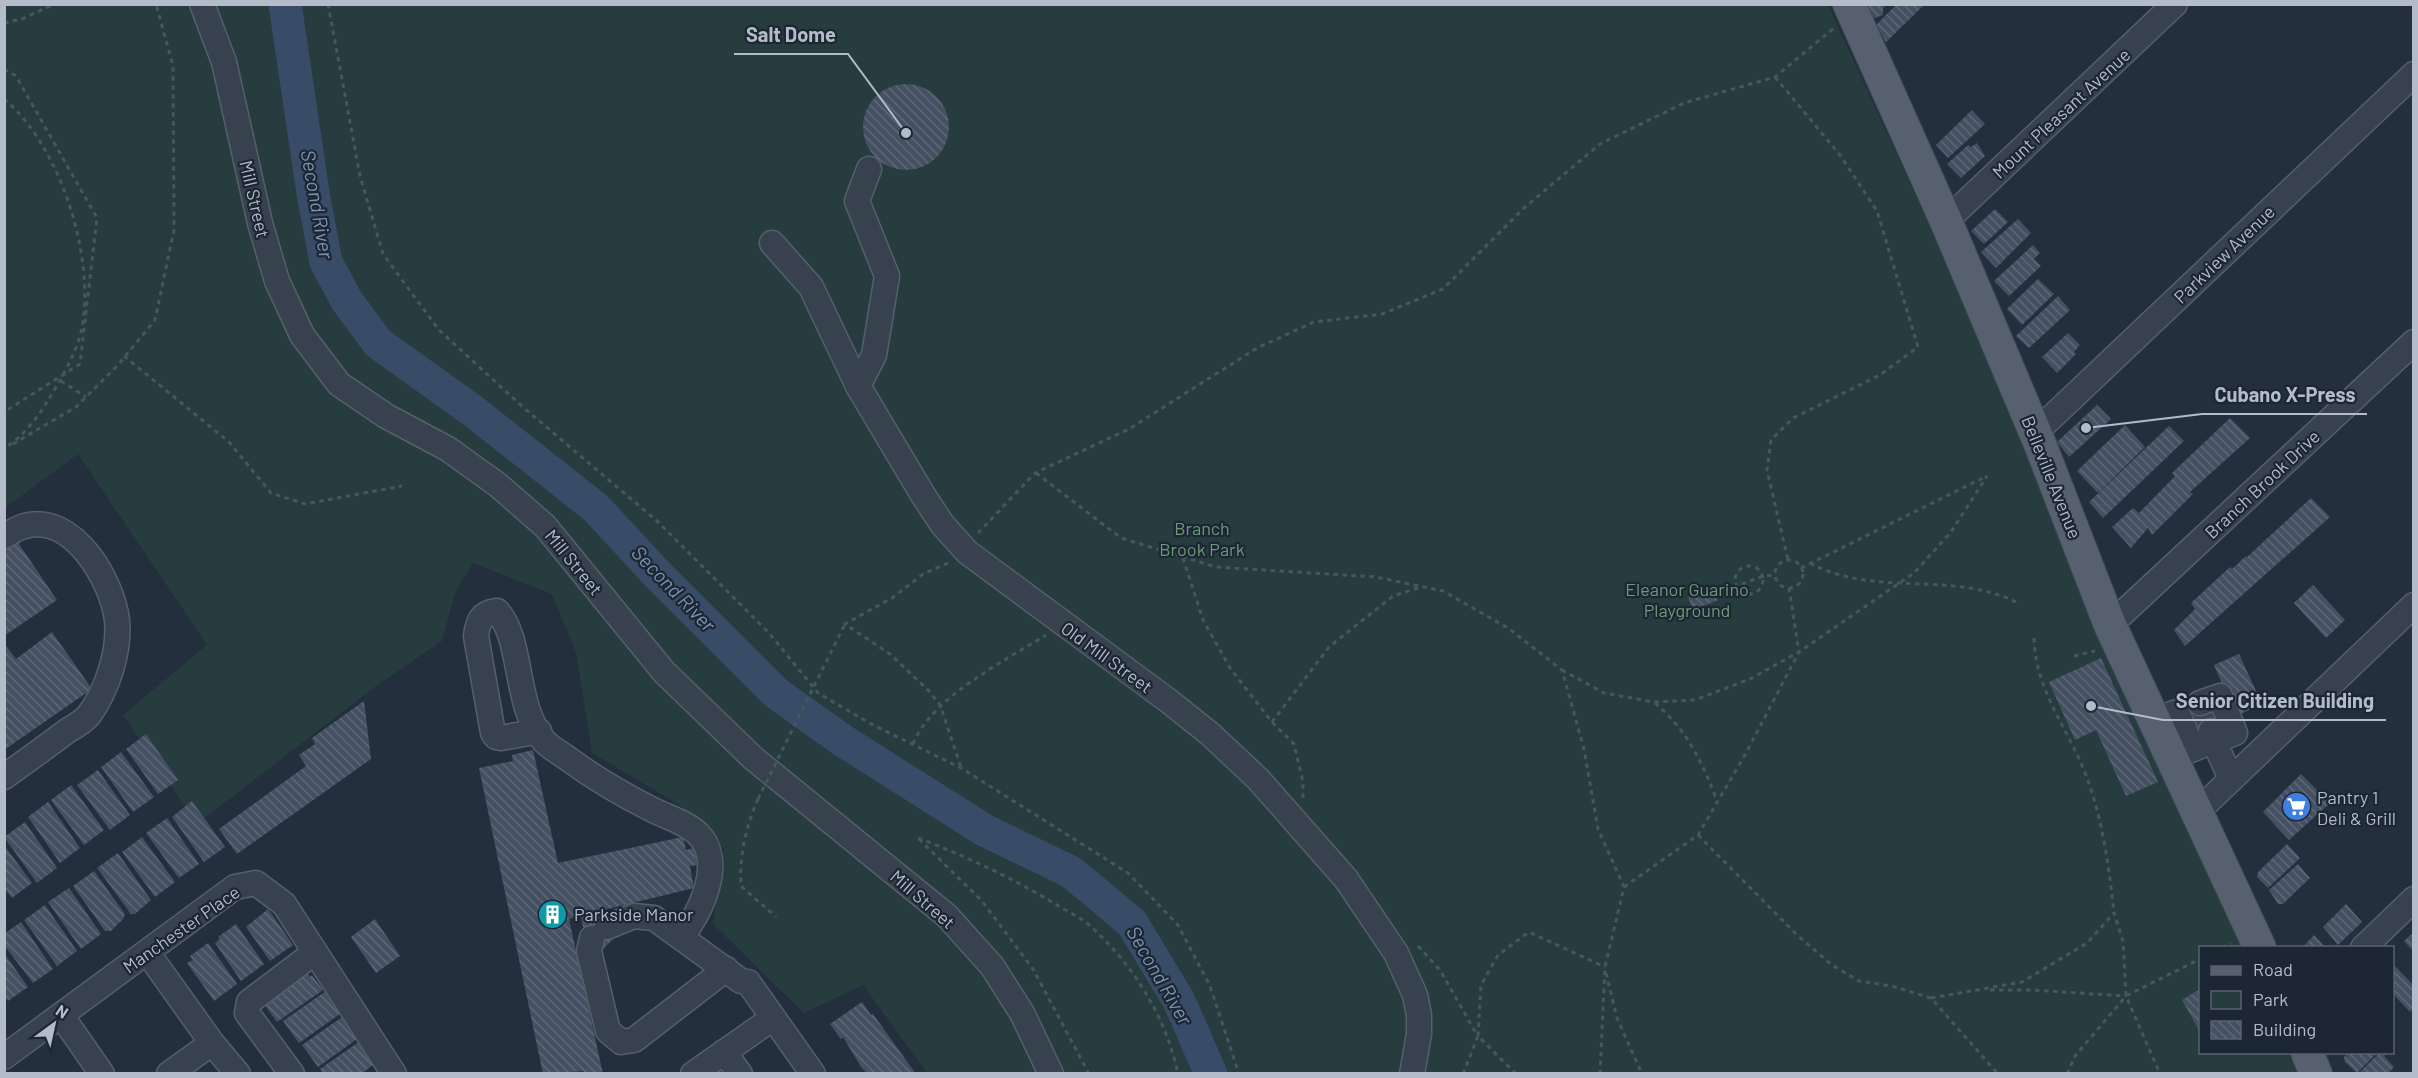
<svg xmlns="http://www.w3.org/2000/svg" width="2418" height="1078" viewBox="0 0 2418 1078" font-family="Barlow,sans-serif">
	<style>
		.park { fill: #263c3f }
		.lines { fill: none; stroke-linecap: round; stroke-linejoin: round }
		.river { stroke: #394c67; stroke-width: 33 }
		.building { fill: url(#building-back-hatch) }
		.minor-tunnel { stroke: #3a4453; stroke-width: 24; stroke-dasharray: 24 12; stroke-linecap: butt }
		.minor-casing { stroke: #565f6c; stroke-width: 27 }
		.major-casing { stroke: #414a57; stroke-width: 34 }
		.path { stroke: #44595c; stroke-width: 3; stroke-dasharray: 4.5 4.5; stroke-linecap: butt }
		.minor { stroke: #38414e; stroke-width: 24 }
		.major { stroke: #56606e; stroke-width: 32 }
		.path-bridge { stroke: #44595c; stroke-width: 3; stroke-dasharray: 4.5 4.5; stroke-linecap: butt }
		.labels { text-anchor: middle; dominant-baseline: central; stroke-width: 4.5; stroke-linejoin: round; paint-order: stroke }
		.street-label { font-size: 18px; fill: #b4bcc9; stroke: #1d2633 }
		.park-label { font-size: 18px; fill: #6b9a76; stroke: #1d2633 }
		.poi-label { font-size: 18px; fill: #b4bcc9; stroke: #1d2633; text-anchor: start }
		.water-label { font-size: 20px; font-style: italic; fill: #7c92b1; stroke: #1d2633 }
		.leader { fill: none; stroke: #b4bcc9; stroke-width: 2 }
		.callout-dot { fill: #b4bcc9; stroke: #1d2633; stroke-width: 2 }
		.callout-label { font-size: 20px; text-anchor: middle; font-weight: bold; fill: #b4bcc9; stroke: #1d2633; stroke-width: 4.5; stroke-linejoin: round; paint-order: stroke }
	</style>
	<defs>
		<pattern id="building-back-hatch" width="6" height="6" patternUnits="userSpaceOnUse" patternTransform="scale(1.5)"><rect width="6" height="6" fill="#455162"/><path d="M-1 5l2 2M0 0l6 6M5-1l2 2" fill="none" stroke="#5d6877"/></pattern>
	</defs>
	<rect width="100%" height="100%" fill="#242f3e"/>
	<polygon class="park" points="5,5 1828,5 1982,340 2115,668 2241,947 2200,948 2200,1052 2288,1053 2298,1073 927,1073 863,985 804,1013 713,924 724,849 681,806 592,753 576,653 552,594 473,563 455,593 442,641 376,686 197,824 123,715 207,645 78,454 5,508"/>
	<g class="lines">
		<polyline class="river" points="285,4 313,193 326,262 347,301 378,343 473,411 596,508 658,575 776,693 842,740 984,830 1071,872 1132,923 1179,1001 1211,1074"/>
	</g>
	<g class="building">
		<polygon points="1866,4 1887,4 1883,8 1883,15 1875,18 1871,17"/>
		<polygon points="1897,4 1923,6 1886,42 1876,25"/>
		<circle cx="906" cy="127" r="43"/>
		<polygon points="1972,110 1985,124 1948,158 1936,145"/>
		<polygon points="1977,143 1985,156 1961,178 1947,164 1968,145 1971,147"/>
		<polygon points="1995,209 2008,222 1984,244 1971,231"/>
		<polygon points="2018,219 2031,233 1996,268 1981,252"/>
		<polygon points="2033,245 2040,253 2034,259 2041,266 2009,296 1994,281"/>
		<polygon points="2038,279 2054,294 2022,325 2007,309"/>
		<polygon points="2058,296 2070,310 2029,348 2016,336"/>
		<polygon points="2068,333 2080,345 2074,352 2076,354 2057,373 2042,357"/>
		<polygon points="2097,405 2111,419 2069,457 2057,442"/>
		<polygon points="2230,418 2250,438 2190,492 2193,494 2152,535 2148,528 2131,548 2112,527 2133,508 2139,513 2175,476 2172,473"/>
		<polygon points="2125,425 2145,447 2098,493 2077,471"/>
		<polygon points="2169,426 2184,441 2103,518 2089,502"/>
		<polygon points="2311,498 2330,517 2185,646 2174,630 2195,609 2191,603 2230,567 2232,569 2246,556 2247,557"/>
		<polygon points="17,541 57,600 4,636 4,550"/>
		<polygon points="2313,585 2345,620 2326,638 2294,603"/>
		<polygon points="1712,588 1718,600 1693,610 1688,597"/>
		<polygon points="52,632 92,689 4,750 4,643 16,659"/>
		<polygon points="2239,654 2262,704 2236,716 2214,665"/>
		<polygon points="2101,658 2158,782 2126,796 2096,730 2075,740 2049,682"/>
		<polygon points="364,701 371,759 237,854 219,829 306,766 299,755 315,744 312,738"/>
		<polygon points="146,734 178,780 158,794 126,749"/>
		<polygon points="533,750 558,863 683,837 686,850 694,848 697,865 690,866 694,888 595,912 615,937 602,950 583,927 581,916 569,919 603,1074 584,1074 583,1071 543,1074 479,768 513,761 512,755"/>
		<polygon points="121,752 154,797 133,812 101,767"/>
		<polygon points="98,770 130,815 110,830 77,785"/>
		<polygon points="2301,774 2330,803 2289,840 2263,812"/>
		<polygon points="71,785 104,830 84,845 51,800"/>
		<polygon points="192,801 225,847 204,862 172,817"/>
		<polygon points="48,802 80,848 60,863 28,817"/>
		<polygon points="167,818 199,864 179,878 146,833"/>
		<polygon points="25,822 57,868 37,883 4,837"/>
		<polygon points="142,837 175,882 155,897 122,852"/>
		<polygon points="2287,844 2300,858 2268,888 2257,877 2258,872"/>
		<polygon points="4,845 32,883 12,898 4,888"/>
		<polygon points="118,853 151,900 135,914 131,914 97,868"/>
		<polygon points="2298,864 2310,878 2283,904 2278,904 2269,890"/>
		<polygon points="94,871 125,914 123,919 111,931 105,931 73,886"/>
		<polygon points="69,888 101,934 81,949 48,902"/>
		<polygon points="2346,904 2362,922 2338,945 2323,927"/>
		<polygon points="45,905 77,951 57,966 24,920"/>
		<polygon points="268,909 293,945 270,961 246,927"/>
		<polygon points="375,919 400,956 376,973 351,937"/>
		<polygon points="21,922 53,969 33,983 4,945 4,934"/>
		<polygon points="236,924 264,964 241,981 215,943 220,939 218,937"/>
		<polygon points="2414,932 2414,952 2404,941"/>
		<polygon points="2314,935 2326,948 2302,948"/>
		<polygon points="208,943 237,984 214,1001 187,963 193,960 190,956"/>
		<polygon points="4,953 28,987 8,1001 4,996"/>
		<polygon points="2394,965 2414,986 2414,1008 2410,1012 2392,993"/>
		<polygon points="306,971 310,977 312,975 323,990 277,1022 262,1001"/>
		<polygon points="2200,989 2200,1032 2182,1000"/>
		<polygon points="326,991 344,1011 299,1043 283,1021"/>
		<polygon points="862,1002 871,1015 873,1014 916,1074 868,1074 861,1067 843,1037 841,1039 830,1024"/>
		<polygon points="345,1015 364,1034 318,1067 302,1045"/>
		<polygon points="363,1039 381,1059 361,1074 323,1074 320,1069"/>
		<polygon points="2349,1052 2378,1052 2357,1073 2345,1062 2344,1057"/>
		<polygon points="2380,1052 2388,1052 2384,1056 2394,1067 2388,1074 2358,1074"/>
	</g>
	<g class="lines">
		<polyline class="minor-tunnel" points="2203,712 2211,731"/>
		<defs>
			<g id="minor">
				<polyline points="202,4 224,62 260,223 277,281 302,335 339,384 386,416 448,449 498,485 545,526 664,672 753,758 947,916 992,966 1022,1013 1051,1074"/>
				<polyline points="1946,221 2175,4"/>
				<polyline points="772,243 811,287 858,386 923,495 942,524 967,552 1170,702 1210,734 1258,779 1346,879 1396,953 1415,995 1419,1015 1419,1034 1412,1074"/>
				<polyline points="858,386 874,355 887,276 857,201 869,169"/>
				<polyline points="2035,433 2414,74"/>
				<path d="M4 536C11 533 18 527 25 526 73 513 112 580 117 620 120 652 107 690 89 715 84 721 74 727 67 731 46 747 25 762 4 777"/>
				<polyline points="2110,625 2414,342"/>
				<polyline points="2200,703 2220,696 2235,733 2214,741 2211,731"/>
				<polyline points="2154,720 2177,712 2193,749"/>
				<path d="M539 731 501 738 496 737 493 733 476 636C478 621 481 613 497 611 524 640 513 706 545 742 551 748 560 753 567 758 594 778 623 795 653 810 667 817 685 822 697 833 726 860 701 913 681 937"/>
				<polyline points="2172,757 2214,741 2231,779"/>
				<polyline points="2197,812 2414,605"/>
				<polyline points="607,927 634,916 654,918 741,981 748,982 813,1074"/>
				<polyline points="592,938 589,951 608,1031 621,1042 634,1040 726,969"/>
				<polyline points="2363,948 2414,899"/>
				<polyline points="147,952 212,1043"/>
				<polyline points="61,1015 102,1074"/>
				<polyline points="724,1052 740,1074"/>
				<polyline points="4,1057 235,887 256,883 284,904 394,1074"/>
				<polyline points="169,1074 212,1043 238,1074"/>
				<polyline points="292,1074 247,1013 249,1002 315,952"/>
				<polyline points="693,1074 773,1018"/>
			</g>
			<g id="major">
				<polyline points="1849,4 1946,221 2040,444 2110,625 2260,948"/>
				<polyline points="2307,1052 2316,1074"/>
			</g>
		</defs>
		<use href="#minor" class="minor-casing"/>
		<use href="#major" class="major-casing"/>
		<g class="path">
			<polyline points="328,4 360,176 383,254 439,330 524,408 657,521 769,633 818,693 871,724 961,768 1128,873 1178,925 1210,986 1239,1074"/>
			<polyline points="4,23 22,19 54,4"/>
			<polyline points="4,69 16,76 97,218 80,364 4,412"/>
			<polyline points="1775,77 1840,155 1877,211 1918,347 1880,375 1793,418 1771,440 1767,470 1788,560"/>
			<path d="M4 99C61 146 97 261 81 332 75 356 60 381 47 402 37 418 21 439 4 448"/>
			<polyline points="124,356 229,442 271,493 305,504 402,486"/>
			<polyline points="61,381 86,397"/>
			<polyline points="13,444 76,407 118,365 155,320 174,230 173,66 156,4"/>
			<polyline points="1036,473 1121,538 1216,567 1376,577 1443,591 1508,628 1562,670 1584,749 1598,829 1624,887 1605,967 1600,1074"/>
			<polyline points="978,533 1035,473 1129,429 1257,348 1314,322 1382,314 1443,289 1524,208 1600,144 1684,103 1775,77 1834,28"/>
			<polyline points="1183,558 1203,620 1230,668 1272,722 1294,744 1303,782 1303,798"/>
			<circle cx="1789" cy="574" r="14"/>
			<polyline points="948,563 923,574 892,598 845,624 890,654 929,691 940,705 961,767"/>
			<path d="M1810 563C1875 598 1950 570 2016 602"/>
			<circle cx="1749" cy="580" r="14"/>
			<polyline points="1801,568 1985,477"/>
			<polyline points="1725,591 1763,576 1775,575"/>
			<path d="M2034 638C2035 691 2070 731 2087 778 2103 821 2109 868 2114 913"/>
			<polyline points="2074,656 2095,651"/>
			<polyline points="1562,670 1604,693 1654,702 1695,700 1750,679 1799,652 1914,573 1951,532 1987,476"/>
			<path d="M1655 703C1687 730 1703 763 1717 801"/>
			<polyline points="1272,722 1329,647 1393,596 1421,587"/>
			<path d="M913 744C931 698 1004 661 1046 635"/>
			<path d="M758 799C746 826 739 857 741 886L776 917"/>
			<polyline points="1698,835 1798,936 1832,965 1859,981 1892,986 1931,998 1998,1074"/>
			<path d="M918 838C966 856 1012 878 1057 905 1067 911 1079 917 1088 924 1132 963 1166 1016 1178 1074"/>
			<polyline points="919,839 982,901 1033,969 1089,1074"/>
			<polyline points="1624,887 1698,835 1746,753 1799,652 1789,588"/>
			<polyline points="1418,946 1440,970 1477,1035"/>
			<polyline points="2222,948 2231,943"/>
			<polyline points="1606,973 1617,1018 1642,1074"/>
			<polyline points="1990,990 2032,990 2126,996"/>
			<polyline points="1931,998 2022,982 2087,943 2114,913 2123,941 2126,996 2160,1074"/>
			<polyline points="1478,1036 1481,985 1498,955 1529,932 1605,967"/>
			<polyline points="1463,1074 1478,1036 1516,1074"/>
			<polyline points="2067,1074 2075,1056 2126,996 2200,959"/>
		</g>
		<use href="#minor" class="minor"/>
		<use href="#major" class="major"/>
		<polyline class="path-bridge" points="758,799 845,624"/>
	</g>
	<defs>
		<symbol id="supermarket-disc" viewBox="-11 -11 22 22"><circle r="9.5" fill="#3f7fe0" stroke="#1d2633"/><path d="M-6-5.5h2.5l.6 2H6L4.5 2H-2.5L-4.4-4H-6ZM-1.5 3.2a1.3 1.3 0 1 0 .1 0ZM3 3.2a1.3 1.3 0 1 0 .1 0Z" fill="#fff"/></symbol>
		<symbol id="building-disc" viewBox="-11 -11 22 22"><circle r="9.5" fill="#0f9aa8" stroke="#1d2633"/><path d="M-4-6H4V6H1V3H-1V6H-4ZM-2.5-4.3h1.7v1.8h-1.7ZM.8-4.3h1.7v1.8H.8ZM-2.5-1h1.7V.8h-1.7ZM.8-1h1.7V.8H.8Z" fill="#fff"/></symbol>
	</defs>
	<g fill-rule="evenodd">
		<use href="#supermarket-disc" x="2280" y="790" width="33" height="33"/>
		<use href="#building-disc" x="536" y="898" width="33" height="33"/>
	</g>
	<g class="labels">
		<g class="street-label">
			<text transform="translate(2061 113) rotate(-43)">Mount Pleasant Avenue</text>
			<text transform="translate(255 199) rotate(77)">Mill Street</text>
			<text transform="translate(2224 254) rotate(-44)">Parkview Avenue</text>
			<text transform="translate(2052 477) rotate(68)">Belleville Avenue</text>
			<text transform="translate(2262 484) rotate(-43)">Branch Brook Drive</text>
			<text transform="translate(574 562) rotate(51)">Mill Street</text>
			<text transform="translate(1107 657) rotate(36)">Old Mill Street</text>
			<text transform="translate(923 899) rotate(41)">Mill Street</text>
			<text transform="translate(181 929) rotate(-35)">Manchester Place</text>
		</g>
		<g class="park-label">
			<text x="1202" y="528">Branch<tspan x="1202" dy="21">Brook Park</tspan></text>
			<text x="1687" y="589">Eleanor Guarino<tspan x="1687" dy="21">Playground</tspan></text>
		</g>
		<g class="poi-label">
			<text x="2317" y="797">Pantry 1<tspan x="2317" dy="21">Deli &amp; Grill</tspan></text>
			<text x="574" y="914">Parkside Manor</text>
		</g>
		<g class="water-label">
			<text transform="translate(318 204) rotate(80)">Second River</text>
			<text transform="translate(674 588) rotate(46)">Second River</text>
			<text transform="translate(1160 975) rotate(60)">Second River</text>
		</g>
	</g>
	<path class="leader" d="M906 133L848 54H734M2086 428L2202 414H2367M2091 706L2163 720H2386"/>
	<g class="callout-dot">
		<circle cx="906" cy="133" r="6"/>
		<circle cx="2086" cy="428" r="6"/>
		<circle cx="2091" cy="706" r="6"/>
	</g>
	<g class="callout-label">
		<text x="791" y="42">Salt Dome</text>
		<text x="2285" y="402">Cubano X-Press</text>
		<text x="2275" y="708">Senior Citizen Building</text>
	</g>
	<rect width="2418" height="1078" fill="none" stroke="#b4bcc9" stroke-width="12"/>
	<rect x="2199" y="946" width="195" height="108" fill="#1d2633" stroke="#59626f" stroke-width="1.5"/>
	<rect x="2211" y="966" width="30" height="9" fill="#56606e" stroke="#59626f" stroke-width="1.5"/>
	<text x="2253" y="976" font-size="18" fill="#b4bcc9">Road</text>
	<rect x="2211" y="991" width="30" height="18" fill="#263c3f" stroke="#59626f" stroke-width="1.5"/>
	<text x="2253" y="1006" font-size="18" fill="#b4bcc9">Park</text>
	<rect x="2211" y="1021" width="30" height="18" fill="url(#building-back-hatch)" stroke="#59626f" stroke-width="1.5"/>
	<text x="2253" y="1036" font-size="18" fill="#b4bcc9">Building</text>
	<g transform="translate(54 1024) rotate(33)" stroke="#1d2633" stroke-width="4.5" paint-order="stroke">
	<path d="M0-4.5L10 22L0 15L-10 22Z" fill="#b4bcc9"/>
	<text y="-9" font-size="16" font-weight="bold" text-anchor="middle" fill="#b4bcc9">N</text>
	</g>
</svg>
